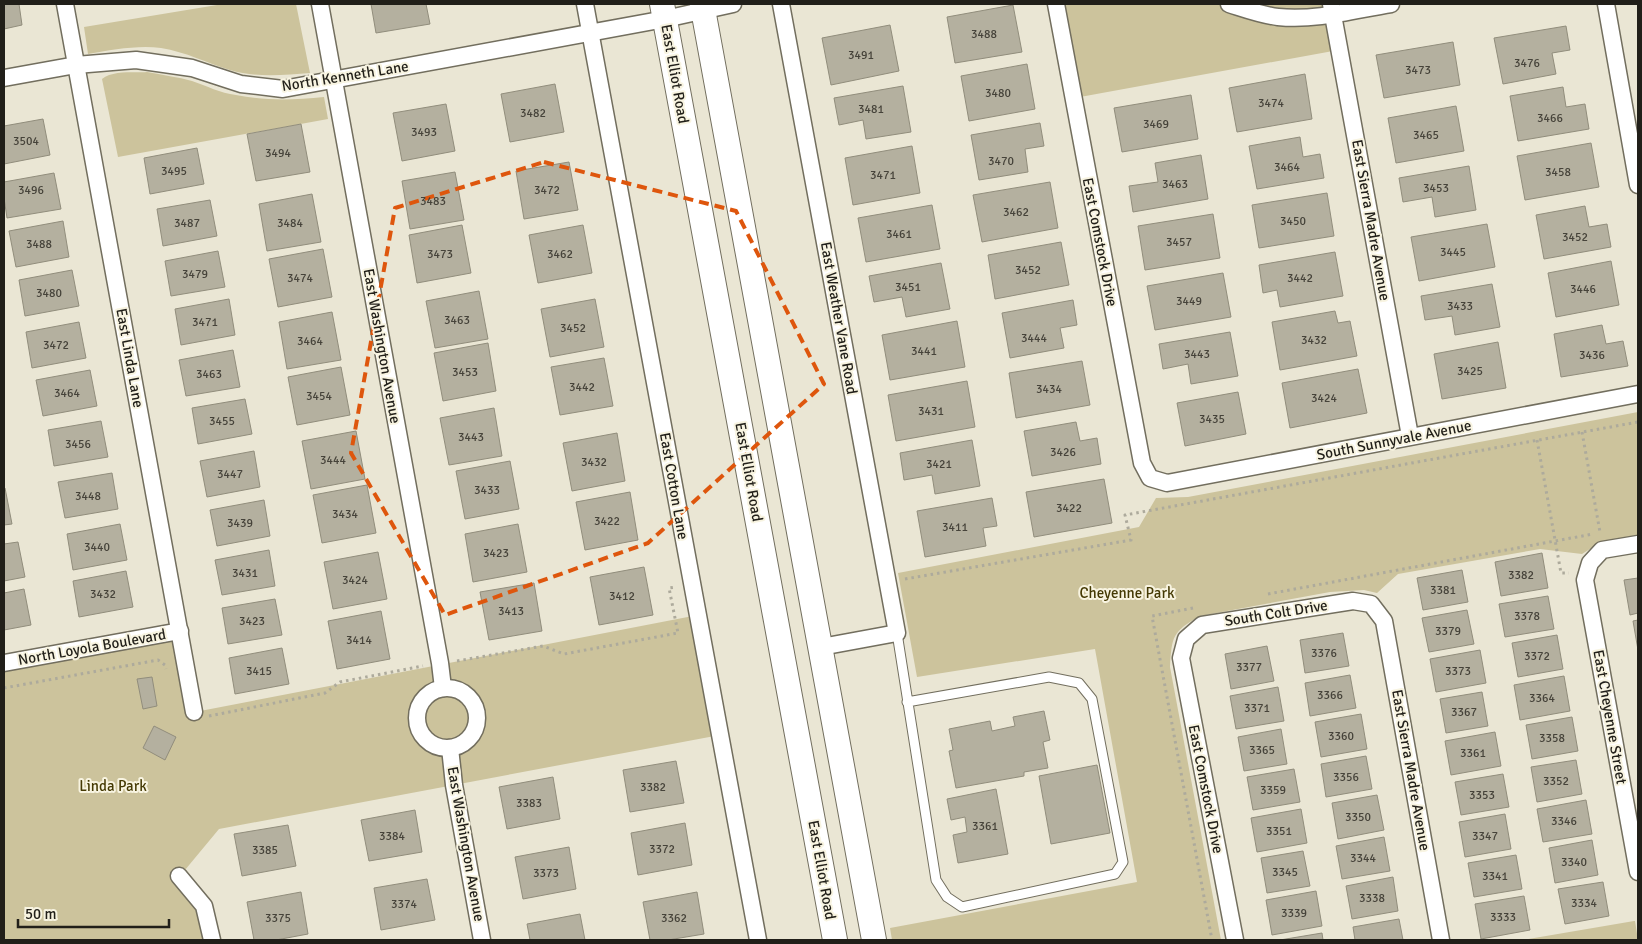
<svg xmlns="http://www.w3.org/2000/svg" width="1642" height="944" viewBox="0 0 1642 944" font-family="Signika,sans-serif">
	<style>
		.green { fill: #ccc39c }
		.building { fill: #b4b09f; stroke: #918d7c }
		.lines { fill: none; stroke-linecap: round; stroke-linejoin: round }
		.service-casing { stroke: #726e5e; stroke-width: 11 }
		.minor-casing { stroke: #726e5e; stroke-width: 19 }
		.secondary-casing { stroke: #726e5e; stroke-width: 26 }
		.path { stroke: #adaa9c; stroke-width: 3; stroke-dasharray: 2.5 4; stroke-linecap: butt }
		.service { stroke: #fff; stroke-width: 9 }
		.minor { stroke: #fff; stroke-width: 16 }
		.secondary { stroke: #fff; stroke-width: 24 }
		.marked { fill: none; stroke: #de560d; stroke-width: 4; stroke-dasharray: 10 6; stroke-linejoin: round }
		.labels { text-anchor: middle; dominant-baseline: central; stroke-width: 4; stroke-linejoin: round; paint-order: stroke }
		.number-label { font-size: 12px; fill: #46433a }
		.street-label { font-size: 15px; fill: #211f19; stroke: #f8f4e1 }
		.park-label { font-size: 15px; fill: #443903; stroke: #f8f4e1 }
	</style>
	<rect width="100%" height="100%" fill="#eae6d4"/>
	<g class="green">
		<path d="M223 4H296L310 73C285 75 255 78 230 70 207 63 186 52 161 48 137 45 112 50 88 54L84 27Z"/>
		<polygon points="1063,4 1324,4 1333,51 1080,97"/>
		<path d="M147 72C162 75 178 77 192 81 207 86 220 93 236 95 266 101 294 100 324 97L328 119 118 157 102 79C113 70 134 73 147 72Z"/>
		<path d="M1638 412V535L1601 542 1582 554 1540 549 1398 574 1377 593 1364 590 1330 592 1200 616C1172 632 1172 636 1170 667L1221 940H892L890 928 1137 882 1095 649 917 677 898 573 1139 527 1156 498 1188 497Z"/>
		<polygon points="698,615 720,735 219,829 180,876 212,940 4,940 4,663 180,631 195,712"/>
		<polygon points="1635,921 1638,940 1522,940 1634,921"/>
	</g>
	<g class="building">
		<polygon points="4,4 19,4 22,25 4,29"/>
		<polygon points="371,4 426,4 430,24 376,33"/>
		<polygon points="1013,5 1022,52 955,63 947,17"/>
		<polygon points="890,25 899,71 831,85 822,38"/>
		<polygon points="1566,26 1570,50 1552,53 1556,74 1503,84 1494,38"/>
		<polygon points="1453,42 1460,85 1384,98 1376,55"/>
		<polygon points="1027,64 1035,109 969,121 961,76"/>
		<polygon points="1305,74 1312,119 1237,132 1229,88"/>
		<polygon points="555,84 564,132 510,142 501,94"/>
		<polygon points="903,86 911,132 866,139 863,120 839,125 834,98"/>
		<polygon points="1563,87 1566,107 1585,104 1589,129 1518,141 1510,96"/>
		<polygon points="1191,95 1198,139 1122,152 1114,108"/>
		<polygon points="446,104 455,151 402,161 393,113"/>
		<polygon points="1456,106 1464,151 1396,163 1388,118"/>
		<polygon points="43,119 50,155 4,164 4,126"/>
		<polygon points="1040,123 1044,146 1025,149 1028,172 979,180 971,135"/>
		<polygon points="301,124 310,172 256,181 247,134"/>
		<polygon points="1300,137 1303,157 1320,154 1324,178 1257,189 1249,146"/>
		<polygon points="1591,143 1599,187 1525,200 1517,156"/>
		<polygon points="912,146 920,193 853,205 845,158"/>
		<polygon points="197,148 204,184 150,194 144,158"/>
		<polygon points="1201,155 1208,199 1133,212 1129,186 1158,182 1155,163"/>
		<polygon points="569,162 578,210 524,219 516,171"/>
		<polygon points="1469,166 1476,210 1435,217 1432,197 1403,202 1399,178"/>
		<polygon points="455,172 464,220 410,229 402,181"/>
		<polygon points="54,173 61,209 7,218 4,198 4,182"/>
		<polygon points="1050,182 1058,228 982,242 973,195"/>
		<polygon points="1327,193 1334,236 1259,248 1252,205"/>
		<polygon points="312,194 321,242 267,251 259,204"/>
		<polygon points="210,200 217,236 163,246 157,209"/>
		<polygon points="932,205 940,249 866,262 858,218"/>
		<polygon points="1585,206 1589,227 1607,224 1611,247 1544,259 1536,215"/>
		<polygon points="1213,214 1220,258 1145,270 1138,226"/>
		<polygon points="63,221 69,257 16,267 9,231"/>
		<polygon points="1487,224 1495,267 1419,281 1411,237"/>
		<polygon points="462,225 471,273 417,283 409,235"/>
		<polygon points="583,225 592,273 538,283 529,235"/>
		<polygon points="1061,242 1069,285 995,299 988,255"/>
		<polygon points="323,249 332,297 278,307 269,259"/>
		<polygon points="218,251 225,287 171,296 165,261"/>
		<polygon points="1335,252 1343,296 1280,307 1277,290 1263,293 1259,265"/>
		<polygon points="1611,261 1619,305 1556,317 1548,273"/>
		<polygon points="941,263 950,309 906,317 902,297 874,302 869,276"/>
		<polygon points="72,270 79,306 25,316 19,280"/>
		<polygon points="1223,273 1231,317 1155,330 1147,286"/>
		<polygon points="1492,284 1500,327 1455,335 1452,316 1425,320 1421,296"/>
		<polygon points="479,291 488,339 435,348 426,301"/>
		<polygon points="229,299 235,335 181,345 175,309"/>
		<polygon points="595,299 604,347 550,357 541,309"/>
		<polygon points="1073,300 1077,325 1060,328 1064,348 1010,358 1002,313"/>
		<polygon points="1335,311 1338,323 1350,321 1357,356 1280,370 1272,322"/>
		<polygon points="332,312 341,360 287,369 279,322"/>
		<polygon points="957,321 965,367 890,380 882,335"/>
		<polygon points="79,322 86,358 32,368 26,332"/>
		<polygon points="1602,325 1606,344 1623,341 1628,366 1561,377 1554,334"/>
		<polygon points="1230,332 1238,376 1191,384 1188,364 1163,369 1159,344"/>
		<polygon points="1498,342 1506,388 1442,399 1434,354"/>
		<polygon points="488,343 496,391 443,401 434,353"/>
		<polygon points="233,350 240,387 186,396 179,360"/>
		<polygon points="604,358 613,406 560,415 551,367"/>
		<polygon points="1082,361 1090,405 1016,418 1009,373"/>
		<polygon points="341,367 350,415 297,425 288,377"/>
		<polygon points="1358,369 1367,413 1290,428 1282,383"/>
		<polygon points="90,370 97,406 43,416 36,380"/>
		<polygon points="967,381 975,427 896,441 888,395"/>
		<polygon points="1238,392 1246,434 1185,446 1177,403"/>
		<polygon points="245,399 252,434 198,444 192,408"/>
		<polygon points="494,408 502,456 449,465 440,418"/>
		<polygon points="101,421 108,457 54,466 48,430"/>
		<polygon points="1076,422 1080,441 1097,438 1101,464 1032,476 1024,431"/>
		<polygon points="356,431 365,479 311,489 302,441"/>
		<polygon points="617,433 625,481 572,491 563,443"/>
		<polygon points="972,440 980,486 935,494 932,475 904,480 900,453"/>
		<polygon points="254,451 260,487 207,497 200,461"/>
		<polygon points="510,461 519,509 465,519 456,471"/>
		<polygon points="112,473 118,509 65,518 58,482"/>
		<polygon points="1104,479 1112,523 1034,537 1026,492"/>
		<polygon points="367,485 376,533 322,543 313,495"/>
		<polygon points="4,488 5,488 12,524 4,525"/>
		<polygon points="630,492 638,540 585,550 576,502"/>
		<polygon points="992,498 997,526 983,528 986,546 925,557 917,511"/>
		<polygon points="264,500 270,536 217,546 210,510"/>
		<polygon points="120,524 127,560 73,570 67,534"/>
		<polygon points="518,524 527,572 473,582 465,534"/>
		<polygon points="18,542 25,577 4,581 4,544"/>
		<polygon points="269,550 275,586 222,595 215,560"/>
		<polygon points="378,552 387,599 333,609 324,562"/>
		<polygon points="1542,553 1548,588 1501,596 1495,562"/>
		<polygon points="644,567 653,615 599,625 590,577"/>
		<polygon points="1462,570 1468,602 1423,610 1417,578"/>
		<polygon points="126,571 133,607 79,617 73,581"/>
		<polygon points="1638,578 1638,613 1630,615 1624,580"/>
		<polygon points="534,583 542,631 489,640 480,592"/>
		<polygon points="24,589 31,625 4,630 4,593"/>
		<polygon points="1548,596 1554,629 1505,637 1499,604"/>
		<polygon points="275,599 282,635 228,644 222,608"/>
		<polygon points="1467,610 1474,644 1429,652 1422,618"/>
		<polygon points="381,611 390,659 337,669 328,621"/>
		<polygon points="1638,620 1638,650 1633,621"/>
		<polygon points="1343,633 1349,666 1305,673 1300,640"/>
		<polygon points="1557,635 1563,669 1518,677 1512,643"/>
		<polygon points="1267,646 1274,681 1231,689 1225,654"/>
		<polygon points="282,648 289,684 235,694 229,658"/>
		<polygon points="1480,650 1486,683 1436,692 1430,659"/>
		<polygon points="1350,675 1356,708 1310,716 1305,683"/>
		<polygon points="1564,676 1570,711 1520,720 1514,685"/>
		<polygon points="152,677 157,706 143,709 137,679"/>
		<polygon points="1278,687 1284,721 1236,729 1230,696"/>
		<polygon points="1482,692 1488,726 1446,733 1440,699"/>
		<polygon points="1044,711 1050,740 1043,742 1048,768 1024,772 1024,776 956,788 949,751 953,750 949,729 990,721 992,731 1015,726 1013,717"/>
		<polygon points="1361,714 1367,749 1321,757 1315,722"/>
		<polygon points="1572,717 1578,751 1532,759 1526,725"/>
		<polygon points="154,726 176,737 165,760 143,748"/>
		<polygon points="1281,729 1287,764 1244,771 1238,737"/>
		<polygon points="1495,732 1501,766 1451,775 1445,741"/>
		<polygon points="1366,756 1372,789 1326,797 1321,764"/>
		<polygon points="1576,760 1582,794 1537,802 1531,767"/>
		<polygon points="676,761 684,803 630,812 623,770"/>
		<polygon points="1097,765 1110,833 1051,844 1039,776"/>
		<polygon points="1294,769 1300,802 1253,810 1247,777"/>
		<polygon points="1503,774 1509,807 1461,815 1455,782"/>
		<polygon points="553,777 560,819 507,829 499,787"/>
		<polygon points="996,789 1008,854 958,863 953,835 967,832 965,817 951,820 947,799"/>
		<polygon points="1377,795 1384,830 1338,839 1332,803"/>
		<polygon points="1586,800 1592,834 1543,842 1537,809"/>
		<polygon points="1301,809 1307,843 1257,852 1251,818"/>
		<polygon points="415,810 422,852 369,861 361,820"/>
		<polygon points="1505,814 1511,849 1465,857 1459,822"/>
		<polygon points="685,823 692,865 638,875 631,833"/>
		<polygon points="288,825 296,866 242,876 234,834"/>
		<polygon points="1384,837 1390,871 1342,879 1336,846"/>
		<polygon points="1592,840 1598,875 1555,883 1549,848"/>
		<polygon points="569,847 576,889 523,899 515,857"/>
		<polygon points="1303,851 1310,886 1267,893 1261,858"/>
		<polygon points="1516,855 1522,889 1474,897 1468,863"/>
		<polygon points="1393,877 1398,911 1352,919 1346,886"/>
		<polygon points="427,879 435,920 381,930 374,888"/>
		<polygon points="1603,882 1609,916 1565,924 1558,889"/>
		<polygon points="1316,891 1322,926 1272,935 1266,900"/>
		<polygon points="301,892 308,934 276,940 254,940 247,902"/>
		<polygon points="697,892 704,934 668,940 650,940 643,902"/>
		<polygon points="1524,896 1530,930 1481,939 1475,904"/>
		<polygon points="580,914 585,940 530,940 527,924"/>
		<polygon points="1399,919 1403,940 1355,940 1353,927"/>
		<polygon points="1322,933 1323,940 1280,940"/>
	</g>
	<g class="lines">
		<defs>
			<polyline id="service" points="897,633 936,880 947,897 962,907 1115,874 1123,862 1092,699 1079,683 1049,677 907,702"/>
			<g id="minor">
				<polyline points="65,4 194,712"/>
				<polyline points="320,4 440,663 443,688"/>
				<polyline points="585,4 758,940"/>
				<polyline points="781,4 897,633 821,647"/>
				<polyline points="1056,4 1142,463 1150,478 1167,483 1638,394"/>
				<path d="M1229 4C1245 9 1261 15 1278 17 1316 21 1354 10 1391 4"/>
				<polyline points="1331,4 1410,436"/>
				<polyline points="1606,4 1638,185"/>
				<polyline points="4,78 76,65 136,60 192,68 241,84 283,89 665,19 733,4"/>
				<polyline points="1638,544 1602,550 1590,563 1585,580 1638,872"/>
				<polyline points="4,663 180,631"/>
				<circle cx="447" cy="718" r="30"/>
				<polyline points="450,748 454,785 482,940"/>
				<polyline points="179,876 204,906 212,940"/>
				<polyline points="1235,940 1181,658 1186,639 1202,625 1353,601 1371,604 1384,621 1441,940"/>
			</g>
			<g id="secondary">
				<polyline points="662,4 835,940"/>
				<polyline points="702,4 874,940"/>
			</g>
		</defs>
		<use href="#service" class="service-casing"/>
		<use href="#minor" class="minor-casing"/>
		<use href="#secondary" class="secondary-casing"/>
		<g class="path">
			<polyline points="1582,432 1600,532"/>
			<polyline points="1537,440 1561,573 1569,573"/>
			<polyline points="905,579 1131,540 1125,515 1638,422"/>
			<polyline points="1268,594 1593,534"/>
			<polyline points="1193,608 1152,616 1212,940"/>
			<polyline points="457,661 543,646 564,654 678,633 669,588 676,587"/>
			<polyline points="4,688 158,660 165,665 166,669"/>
			<polyline points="209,716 325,693 340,682 423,666"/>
		</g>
		<use href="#service" class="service"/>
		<use href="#minor" class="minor"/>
		<use href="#secondary" class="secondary"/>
	</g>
	<path class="marked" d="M544 162 736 211 824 384 648 543 445 615 351 453 395 208Z"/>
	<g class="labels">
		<g class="number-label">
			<text x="984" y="34">3488</text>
			<text x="861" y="55">3491</text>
			<text x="1527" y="63">3476</text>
			<text x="1418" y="70">3473</text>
			<text x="998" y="93">3480</text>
			<text x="1271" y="103">3474</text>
			<text x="871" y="109">3481</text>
			<text x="533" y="113">3482</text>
			<text x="1550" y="118">3466</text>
			<text x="1156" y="124">3469</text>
			<text x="424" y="132">3493</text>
			<text x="1426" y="135">3465</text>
			<text x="26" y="141">3504</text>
			<text x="278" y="153">3494</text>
			<text x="1001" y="161">3470</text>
			<text x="1287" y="167">3464</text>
			<text x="174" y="171">3495</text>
			<text x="1558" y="172">3458</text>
			<text x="883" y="175">3471</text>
			<text x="1175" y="184">3463</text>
			<text x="1436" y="188">3453</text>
			<text x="31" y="190">3496</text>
			<text x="547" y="190">3472</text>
			<text x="433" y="201">3483</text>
			<text x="1016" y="212">3462</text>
			<text x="1293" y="221">3450</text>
			<text x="187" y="223">3487</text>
			<text x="290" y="223">3484</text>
			<text x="899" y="234">3461</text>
			<text x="1575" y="237">3452</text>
			<text x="1179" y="242">3457</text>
			<text x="39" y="244">3488</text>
			<text x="1453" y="252">3445</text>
			<text x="440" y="254">3473</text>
			<text x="560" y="254">3462</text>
			<text x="1028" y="270">3452</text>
			<text x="195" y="274">3479</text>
			<text x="300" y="278">3474</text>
			<text x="1300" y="278">3442</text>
			<text x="908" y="287">3451</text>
			<text x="1583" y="289">3446</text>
			<text x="49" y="293">3480</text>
			<text x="1189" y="301">3449</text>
			<text x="1460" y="306">3433</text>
			<text x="457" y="320">3463</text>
			<text x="205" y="322">3471</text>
			<text x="573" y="328">3452</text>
			<text x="1034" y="338">3444</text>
			<text x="1314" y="340">3432</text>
			<text x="310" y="341">3464</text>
			<text x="56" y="345">3472</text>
			<text x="924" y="351">3441</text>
			<text x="1197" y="354">3443</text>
			<text x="1592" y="355">3436</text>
			<text x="1470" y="371">3425</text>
			<text x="465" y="372">3453</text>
			<text x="209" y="374">3463</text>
			<text x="582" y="387">3442</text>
			<text x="1049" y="389">3434</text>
			<text x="67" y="393">3464</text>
			<text x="319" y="396">3454</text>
			<text x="1324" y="398">3424</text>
			<text x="931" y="411">3431</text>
			<text x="1212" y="419">3435</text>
			<text x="222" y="421">3455</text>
			<text x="471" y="437">3443</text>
			<text x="78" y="444">3456</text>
			<text x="1063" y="452">3426</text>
			<text x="333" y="460">3444</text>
			<text x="594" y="462">3432</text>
			<text x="939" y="464">3421</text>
			<text x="230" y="474">3447</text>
			<text x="487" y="490">3433</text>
			<text x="88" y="496">3448</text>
			<text x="1069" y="508">3422</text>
			<text x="345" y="514">3434</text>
			<text x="607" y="521">3422</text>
			<text x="240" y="523">3439</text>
			<text x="955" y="527">3411</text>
			<text x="97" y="547">3440</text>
			<text x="496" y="553">3423</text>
			<text x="245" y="573">3431</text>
			<text x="1521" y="575">3382</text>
			<text x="355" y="580">3424</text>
			<text x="1443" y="590">3381</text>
			<text x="103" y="594">3432</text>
			<text x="622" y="596">3412</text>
			<text x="511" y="611">3413</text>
			<text x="1527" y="616">3378</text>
			<text x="252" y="621">3423</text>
			<text x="1448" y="631">3379</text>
			<text x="359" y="640">3414</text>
			<text x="1324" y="653">3376</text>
			<text x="1537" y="656">3372</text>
			<text x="1249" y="667">3377</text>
			<text x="259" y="671">3415</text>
			<text x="1458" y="671">3373</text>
			<text x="1330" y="695">3366</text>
			<text x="1542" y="698">3364</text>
			<text x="1257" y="708">3371</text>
			<text x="1464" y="712">3367</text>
			<text x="1341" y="736">3360</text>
			<text x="1552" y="738">3358</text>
			<text x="1262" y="750">3365</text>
			<text x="1473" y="753">3361</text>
			<text x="1346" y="777">3356</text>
			<text x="1556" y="781">3352</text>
			<text x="653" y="787">3382</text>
			<text x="1273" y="790">3359</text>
			<text x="1482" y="795">3353</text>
			<text x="529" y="803">3383</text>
			<text x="1358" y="817">3350</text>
			<text x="1564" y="821">3346</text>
			<text x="985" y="826">3361</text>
			<text x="1279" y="831">3351</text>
			<text x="392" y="836">3384</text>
			<text x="1485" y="836">3347</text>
			<text x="662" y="849">3372</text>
			<text x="265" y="850">3385</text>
			<text x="1363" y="858">3344</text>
			<text x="1574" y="862">3340</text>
			<text x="1285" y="872">3345</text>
			<text x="546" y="873">3373</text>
			<text x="1495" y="876">3341</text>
			<text x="1372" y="898">3338</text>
			<text x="1584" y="903">3334</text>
			<text x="404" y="904">3374</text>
			<text x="1294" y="913">3339</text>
			<text x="1503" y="917">3333</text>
			<text x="278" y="918">3375</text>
			<text x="674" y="918">3362</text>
		</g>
		<g class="street-label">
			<text transform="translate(675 74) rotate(80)">East Elliot Road</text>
			<text transform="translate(345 76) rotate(-9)">North Kenneth Lane</text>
			<text transform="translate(1371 220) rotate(80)">East Sierra Madre Avenue</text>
			<text transform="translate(1100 242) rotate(79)">East Comstock Drive</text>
			<text transform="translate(839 318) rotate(80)">East Weather Vane Road</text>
			<text transform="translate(382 346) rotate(80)">East Washington Avenue</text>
			<text transform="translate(130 358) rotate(80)">East Linda Lane</text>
			<text transform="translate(1394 440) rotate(-11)">South Sunnyvale Avenue</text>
			<text transform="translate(749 472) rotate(80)">East Elliot Road</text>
			<text transform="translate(674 486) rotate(80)">East Cotton Lane</text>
			<text transform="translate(1276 613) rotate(-9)">South Colt Drive</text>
			<text transform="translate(92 647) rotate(-10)">North Loyola Boulevard</text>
			<text transform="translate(1610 717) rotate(80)">East Cheyenne Street</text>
			<text transform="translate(1411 770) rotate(80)">East Sierra Madre Avenue</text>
			<text transform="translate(1206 789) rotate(79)">East Comstock Drive</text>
			<text transform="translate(466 844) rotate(80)">East Washington Avenue</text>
			<text transform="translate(822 870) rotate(80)">East Elliot Road</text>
		</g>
		<g class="park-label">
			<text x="1127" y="593">Cheyenne Park</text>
			<text x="113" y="786">Linda Park</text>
		</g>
	</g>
	<rect width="1642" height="944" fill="none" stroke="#211f19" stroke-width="10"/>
	<path d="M18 919v8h151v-8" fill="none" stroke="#211f19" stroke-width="2.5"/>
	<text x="25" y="919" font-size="15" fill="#211f19" stroke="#f8f4e1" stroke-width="4" paint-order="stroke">50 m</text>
</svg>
